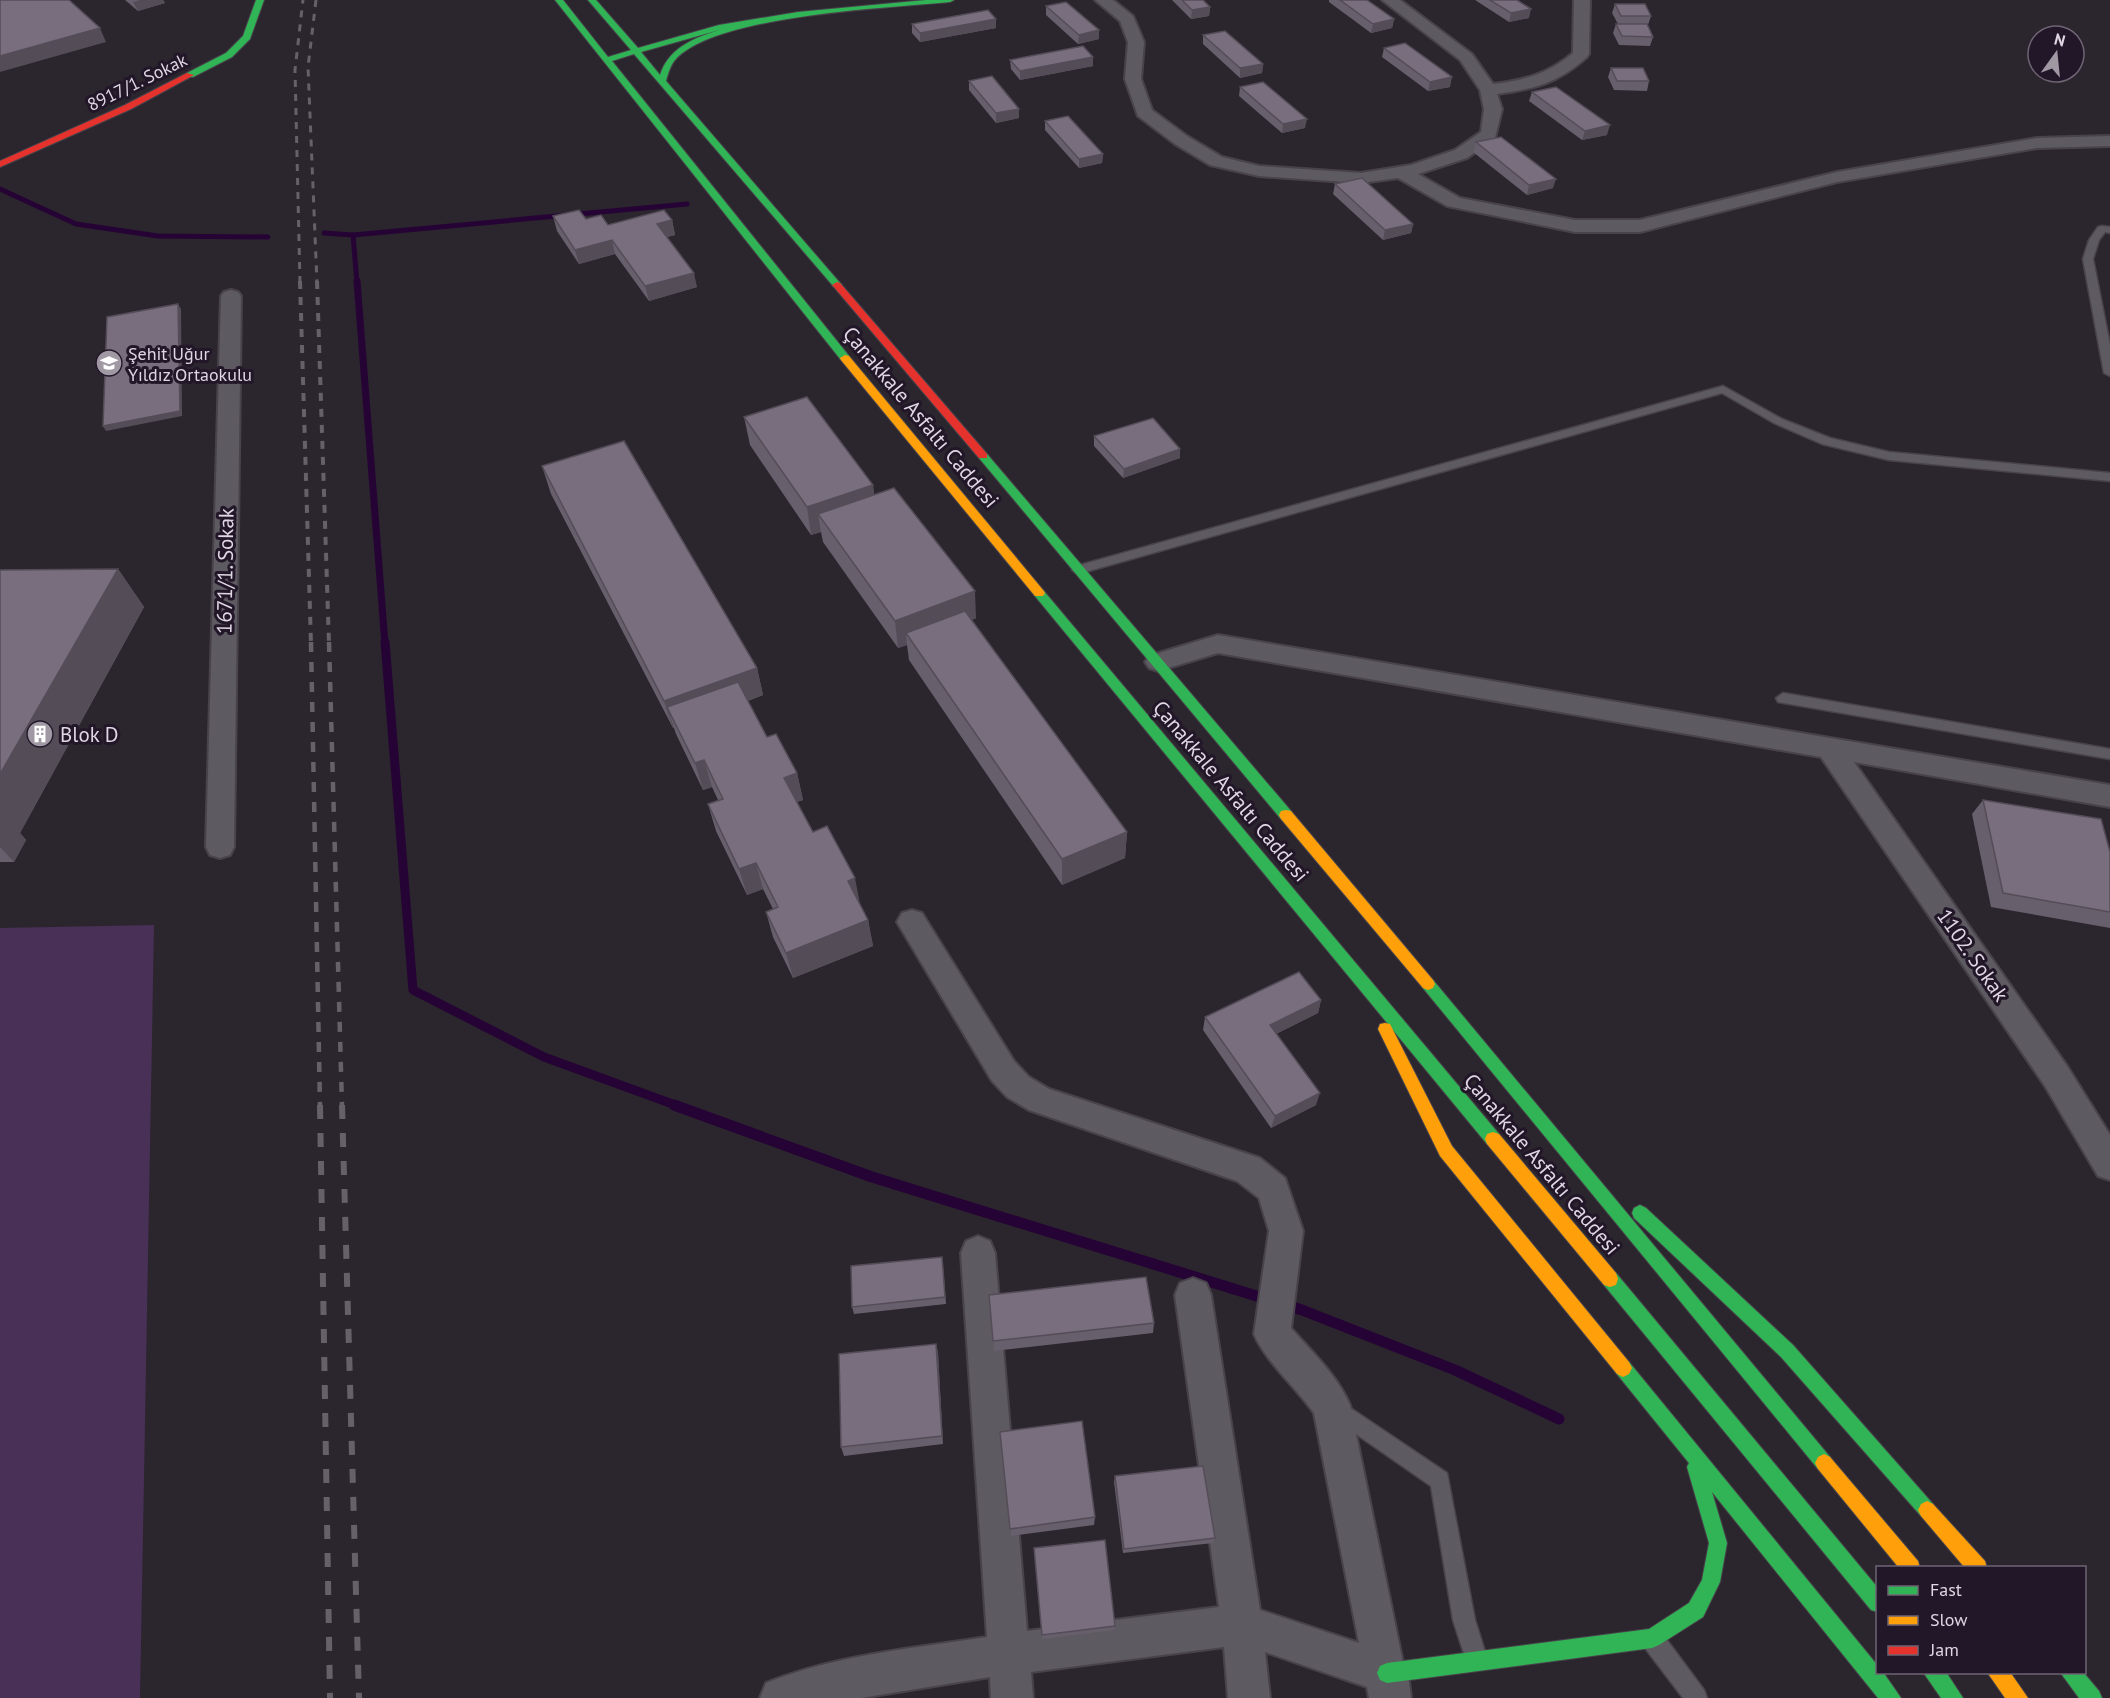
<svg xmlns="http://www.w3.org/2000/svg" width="2110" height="1698" viewBox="0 0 2110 1698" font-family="'PT Sans',sans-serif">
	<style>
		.green { fill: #493057 }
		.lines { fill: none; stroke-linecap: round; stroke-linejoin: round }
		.stream-far3 { stroke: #260335; stroke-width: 5 }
		.stream-far2 { stroke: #260335; stroke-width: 7 }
		.stream-far1 { stroke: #260335; stroke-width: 9 }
		.stream { stroke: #260335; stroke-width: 11 }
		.lane-casing { stroke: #48434b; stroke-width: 3 }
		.street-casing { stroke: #48434b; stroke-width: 4 }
		.fast-casing { stroke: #48434b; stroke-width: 2 }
		.slow-casing { stroke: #48434b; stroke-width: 2 }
		.jam-casing { stroke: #48434b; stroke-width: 2 }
		.lane { fill: #5e5a61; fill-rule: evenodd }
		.street { fill: #5e5a61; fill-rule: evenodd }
		.fast { fill: #30b455; fill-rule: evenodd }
		.slow { fill: #ff9f0a; fill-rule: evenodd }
		.jam { fill: #e5322d; fill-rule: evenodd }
		.rail-far3 { stroke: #666168; stroke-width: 3; stroke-dasharray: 7 7; stroke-linecap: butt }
		.rail-far2 { stroke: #666168; stroke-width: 4; stroke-dasharray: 8 8; stroke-linecap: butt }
		.rail-far1 { stroke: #666168; stroke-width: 4.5; stroke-dasharray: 10 10; stroke-linecap: butt }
		.rail { stroke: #666168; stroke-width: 6; stroke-dasharray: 14 14; stroke-linecap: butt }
		.wall { fill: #675f6c }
		.shaded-wall { fill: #544d58 }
		.building { fill: #786e7e; stroke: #544d58; stroke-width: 1.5 }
		.labels { text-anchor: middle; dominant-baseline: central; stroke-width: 6; stroke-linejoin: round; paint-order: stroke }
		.far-street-label { font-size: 18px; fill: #dfd7e3; stroke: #221728 }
		.far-poi-label { font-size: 18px; fill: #dfd7e3; stroke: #221728; text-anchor: start }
		.street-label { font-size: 21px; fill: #dfd7e3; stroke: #221728 }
		.poi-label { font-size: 21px; fill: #dfd7e3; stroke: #221728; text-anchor: start }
	</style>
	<rect width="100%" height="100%" fill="#2b252e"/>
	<polygon class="green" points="154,925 140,1698 0,1698 0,928"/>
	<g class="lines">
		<g class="stream-far3">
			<polyline points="0,189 76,224 158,236 268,237"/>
			<polyline points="324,233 353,235 357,283"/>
			<polyline points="353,235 687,204"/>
		</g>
		<polyline class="stream-far2" points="357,281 385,644"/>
		<polyline class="stream-far1" points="385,642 413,990 544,1057 678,1106"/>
		<polyline class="stream" points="674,1105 872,1177 1302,1310 1455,1370 1559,1419"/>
		<defs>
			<g id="lane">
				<polygon points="2102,226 2110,227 2110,233 2105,232 2099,240 2093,259 2110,345 2110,376 2104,373 2083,259 2089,240 2098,227"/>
				<polygon points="1723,386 1782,419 1830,438 1889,452 2110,473 2110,481 1889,460 1822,444 1774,423 1722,393 1078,574 1072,570 1073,567"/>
				<polygon points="1783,693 2110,749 2110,759 1778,702 1776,698"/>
				<polygon points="1337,1399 1447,1473 1475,1620 1487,1658 1484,1666 1476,1669 1468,1666 1453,1620 1431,1486 1330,1416 1327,1409 1330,1402"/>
				<polygon points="1653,1629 1661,1632 1704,1690 1707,1698 1683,1698 1645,1648 1642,1640 1645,1632"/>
			</g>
			<g id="street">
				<path d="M1095 0H1113L1133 16 1144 42 1141 79 1152 110 1187 136 1222 157 1259 166 1361 173 1411 165 1455 150 1481 132 1484 109 1480 90 1460 60 1382 0H1400L1472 54 1493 84C1525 80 1548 74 1573 53L1574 0H1590L1589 54 1587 57C1558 83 1535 89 1497 94L1502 109 1495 138 1467 158 1418 174 1460 198 1575 220H1640L1837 172 2037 138 2110 136V146L2037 148 1837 182 1640 232H1575L1447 206 1398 178 1361 183 1259 176 1210 165 1175 144 1138 116 1125 79 1128 42 1120 21Z"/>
				<polygon points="231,290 238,292 241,296 234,847 230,855 220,858 210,855 206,847 221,296 224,292"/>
				<polygon points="1218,635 2110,785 2110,807 1854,762 2067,1066 2110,1135 2110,1180 2098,1176 2045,1086 1821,757 1218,653 1158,671 1149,668 1145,662 1149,656"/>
				<path d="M912 910 922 913 1014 1061 1029 1077 1049 1089 1260 1158 1285 1178 1303 1231 1291 1328C1312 1352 1337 1375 1350 1405L1403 1663 1408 1673 1411 1698H1369L1367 1687 1265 1652 1270 1698H1228L1224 1647 1031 1672 1033 1698H991L990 1677 861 1698H760L766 1683C835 1655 914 1648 987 1637L961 1253 966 1241 978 1236 990 1241 995 1253 1027 1631 1219 1607 1175 1295 1180 1283 1193 1278 1206 1283 1211 1295 1260 1610 1359 1643 1314 1413C1297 1389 1264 1359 1254 1334L1269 1231 1259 1198 1237 1181 1029 1110 1007 1097 992 1081 897 922 902 913Z"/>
			</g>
			<g id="fast">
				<polygon points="256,0 264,0 250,39 232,57 193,77 187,77 187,73 226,53 243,36"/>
				<path d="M555 0H563L608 57 631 50 588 0H596L638 48 719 25 798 12 926 0H954L950 2C889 8 714 15 675 60 670 66 668 74 666 81L840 283 842 285 837 288 834 287 634 54 612 61 849 356V360H841ZM730 27C702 35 670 44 660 75L641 52Z"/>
				<polygon points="983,453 987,454 1291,811 1293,815 1291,819 1281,819 979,458 979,454"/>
				<polygon points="1039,589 1043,590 1499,1134 1501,1139 1499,1144 1493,1146 1487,1144 1035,596 1033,593"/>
				<polygon points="1428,978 1433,980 1830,1457 1833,1463 1830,1469 1824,1472 1818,1469 1423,988 1421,984 1423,980"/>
				<polygon points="1640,1205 1646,1208 1793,1345 1933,1504 1936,1510 1933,1516 1927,1519 1921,1516 1781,1357 1634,1218 1632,1213 1634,1208"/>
				<polygon points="1610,1271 1616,1273 1878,1588 1878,1612 1871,1610 1604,1285 1602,1279 1604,1273"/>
				<polygon points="1623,1359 1629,1362 1878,1666 1878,1672 1883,1672 1901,1698 1878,1698 1712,1492 1727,1543 1720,1582 1703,1617 1659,1645 1652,1648 1387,1683 1380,1680 1377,1673 1380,1666 1387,1663 1649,1629 1689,1603 1702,1580 1709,1543 1687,1467 1689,1463 1617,1374 1614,1368 1617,1362"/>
				<polygon points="1923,1672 1946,1672 1963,1698 1941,1698"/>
				<polygon points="2060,1672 2083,1672 2099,1691 2102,1698 2079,1698"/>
			</g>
			<g id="slow">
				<polygon points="845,355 849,356 1043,590 1045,593 1043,596 1035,596 841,360 840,358"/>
				<polygon points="1286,810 1291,811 1433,980 1435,984 1433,988 1428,990 1423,988 1281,819 1279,815 1281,811"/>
				<polygon points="1385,1023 1390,1024 1452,1146 1629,1362 1632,1368 1629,1374 1623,1377 1617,1374 1440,1156 1378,1029 1380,1024"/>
				<polygon points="1493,1132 1499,1134 1616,1273 1618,1279 1616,1285 1610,1287 1604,1285 1487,1144 1485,1139 1487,1134"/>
				<polygon points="1824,1454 1830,1457 1918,1561 1920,1568 1899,1568 1818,1469 1815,1463 1818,1457"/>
				<polygon points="1927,1501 1933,1504 1985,1561 1987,1568 1965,1568 1921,1516 1918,1510 1921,1504"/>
				<polygon points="1987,1672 2010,1672 2028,1698 2005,1698"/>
			</g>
			<g id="jam">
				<polygon points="187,73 194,75 131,109 0,167 0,161 125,105"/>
				<polygon points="837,282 840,283 987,454 987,458 979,458 834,287 832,285"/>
			</g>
		</defs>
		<use href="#lane" class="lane-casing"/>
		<use href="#street" class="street-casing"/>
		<use href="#fast" class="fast-casing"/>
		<use href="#slow" class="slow-casing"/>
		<use href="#jam" class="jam-casing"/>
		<use href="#lane" class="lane"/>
		<use href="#street" class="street"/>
		<use href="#fast" class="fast"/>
		<use href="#slow" class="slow"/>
		<use href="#jam" class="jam"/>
		<g class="rail-far3">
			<polyline points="316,0 308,67 317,283"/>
			<polyline points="300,283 295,70 303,0"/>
		</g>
		<g class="rail-far2">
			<polyline points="300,281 311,644"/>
			<polyline points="317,281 329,644"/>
		</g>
		<g class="rail-far1">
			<polyline points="311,642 320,1106"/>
			<polyline points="329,642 342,1106"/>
		</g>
		<g class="rail">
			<polyline points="320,1105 330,1698"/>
			<polyline points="342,1105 359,1698"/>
		</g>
	</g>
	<g class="wall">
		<polygon points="125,0 163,0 165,3 138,11"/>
		<polygon points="1172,0 1203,0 1210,7 1209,16 1191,19"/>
		<polygon points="1329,0 1367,0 1394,19 1392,28 1371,33 1329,2"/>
		<polygon points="1475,0 1517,0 1529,18 1509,22"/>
		<polygon points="1615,4 1651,16 1648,25 1647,25 1653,37 1650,46 1619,45 1613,33 1616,24 1618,24 1612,13"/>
		<polygon points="1046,6 1099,30 1099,39 1078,44 1046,15"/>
		<polygon points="996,19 996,28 920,42 912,33 912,24"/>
		<polygon points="1203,35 1263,64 1262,73 1240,78 1203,44"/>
		<polygon points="1384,48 1450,87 1428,91 1382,57"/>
		<polygon points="1093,57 1093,66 1020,80 1011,69 1010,60"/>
		<polygon points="1611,68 1649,81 1647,91 1614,90 1608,77"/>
		<polygon points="969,81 1019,118 996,123 969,90"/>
		<polygon points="1240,87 1305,128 1282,133 1239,96"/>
		<polygon points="1532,92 1607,135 1582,140 1529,101"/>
		<polygon points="1045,121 1103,154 1102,163 1079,168 1045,130"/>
		<polygon points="1476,142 1553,188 1527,195 1473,152"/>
		<polygon points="1335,184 1413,224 1411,233 1383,240 1333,194"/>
		<polygon points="553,216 586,219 608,225 672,220 675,235 667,237 697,287 649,301 615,254 579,264 557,231"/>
		<polygon points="744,417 873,485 874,495 976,618 972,620 1127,832 1125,858 1062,885 909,660 907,645 898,648 823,542 821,532 811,535 750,445"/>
		<polygon points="1094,436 1180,449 1180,458 1123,478 1094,446"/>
		<polygon points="542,466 757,668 763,695 748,701 767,737 797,773 803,800 797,802 813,832 860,904 868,920 873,946 793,978 773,937 766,912 773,909 763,889 747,895 716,831 708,804 718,800 712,787 703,790 676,734 674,728 673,728 551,494"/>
		<polygon points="118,569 144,607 20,833 26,840 14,862 0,862 0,570"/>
		<polygon points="1983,800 2110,852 2110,928 1991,907 1972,814"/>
		<polygon points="1321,1000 1318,1013 1276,1034 1316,1105 1271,1128 1203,1030 1205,1017"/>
		<polygon points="943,1264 946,1304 854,1314 852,1307"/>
		<polygon points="989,1295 1154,1323 1153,1333 994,1351"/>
		<polygon points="936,1344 938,1353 943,1444 844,1456 841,1447"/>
		<polygon points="1000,1432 1095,1517 1094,1525 1011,1536"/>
		<polygon points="1115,1476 1215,1538 1213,1543 1123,1553 1114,1482"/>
		<polygon points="1034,1548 1115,1626 1114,1630 1042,1639"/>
	</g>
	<g class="shaded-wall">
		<polygon points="140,0 163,0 165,3 138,11 133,2"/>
		<polygon points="1210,7 1209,16 1191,19 1192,10"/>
		<polygon points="1531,9 1529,18 1509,22 1511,13"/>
		<polygon points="996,19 996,28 920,42 920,33"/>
		<polygon points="1394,19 1392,28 1371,33 1373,24"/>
		<polygon points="100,28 106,42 0,72 0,56"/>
		<polygon points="1099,30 1099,39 1078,44 1079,35"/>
		<polygon points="1093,57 1093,66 1020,80 1020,71"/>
		<polygon points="1263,64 1262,73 1240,78 1240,68"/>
		<polygon points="1452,77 1450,87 1428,91 1430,82"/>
		<polygon points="1019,109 1019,118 996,123 996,113"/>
		<polygon points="1307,119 1305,128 1282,133 1283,124"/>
		<polygon points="1610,125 1607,135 1582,140 1585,131"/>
		<polygon points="1103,154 1102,163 1079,168 1079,159"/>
		<polygon points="1556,179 1553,188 1527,195 1529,185"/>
		<polygon points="672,220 675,235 660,239 657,224"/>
		<polygon points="1413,224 1411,233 1383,240 1385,230"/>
		<polygon points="612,240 615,254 579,264 575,250"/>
		<polygon points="694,273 697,287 649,301 645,286"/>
		<polygon points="178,304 181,309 182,416 106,431 103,426"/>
		<polygon points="1180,449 1180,458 1123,478 1124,469"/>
		<polygon points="873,485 876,513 818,514 821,532 811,535 807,507"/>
		<polygon points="118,569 144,607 20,833 26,840 14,862 0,847 0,774"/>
		<polygon points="975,591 976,618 913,643 906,633 907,645 898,648 895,621"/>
		<polygon points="757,668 763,695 677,726 667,707 674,728 673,728 664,701"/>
		<polygon points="704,760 712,787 703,790 695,763"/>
		<polygon points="797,773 803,800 790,804 784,778"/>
		<polygon points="1127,832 1125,858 1062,885 1062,859"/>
		<polygon points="756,863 763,889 747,895 739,869"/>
		<polygon points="855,878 860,904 848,881"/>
		<polygon points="868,920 873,946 793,978 786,953"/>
		<polygon points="1321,1000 1318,1013 1267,1038 1270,1025"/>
		<polygon points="1320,1093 1316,1105 1271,1128 1275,1116"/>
		<polygon points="936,1344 938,1353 943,1444 942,1436"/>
	</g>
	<g class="building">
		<polygon points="0,0 69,0 100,28 0,56"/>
		<polygon points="1182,0 1203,0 1210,7 1192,10"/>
		<polygon points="1340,0 1367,0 1394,19 1373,24"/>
		<polygon points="1490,0 1517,0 1531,9 1511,13"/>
		<polygon points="1066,2 1099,30 1079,35 1046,6"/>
		<polygon points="1615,4 1645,4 1651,16 1621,16"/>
		<polygon points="988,10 996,19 920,33 912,24"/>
		<polygon points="1616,24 1647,24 1653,37 1622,36"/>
		<polygon points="1225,31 1263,64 1240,68 1203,35"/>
		<polygon points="1405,43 1452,77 1430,82 1384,48"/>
		<polygon points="1083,46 1093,57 1020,71 1010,60"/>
		<polygon points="1611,68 1643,68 1649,81 1617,81"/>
		<polygon points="992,76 1019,109 996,113 969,81"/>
		<polygon points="1263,82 1307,119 1283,124 1240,87"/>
		<polygon points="1556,87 1610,125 1585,131 1532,92"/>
		<polygon points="1068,116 1103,154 1079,159 1045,121"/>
		<polygon points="1501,137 1556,179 1529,185 1476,142"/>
		<polygon points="1362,178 1413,224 1385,230 1335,184"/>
		<polygon points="579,210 586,219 601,215 608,225 664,210 672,220 657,224 694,273 645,286 612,240 575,250 553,216"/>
		<polygon points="178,304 180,411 103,426 107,317"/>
		<polygon points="807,397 873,485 807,507 744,417"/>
		<polygon points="1153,418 1180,449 1124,469 1094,436"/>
		<polygon points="624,441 757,668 664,701 542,466"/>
		<polygon points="894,488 975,591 895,621 818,514"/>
		<polygon points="118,569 0,774 0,570"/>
		<polygon points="965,611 1127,832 1062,859 906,633"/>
		<polygon points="738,682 767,737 776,734 797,773 784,778 813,832 827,826 855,878 848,881 868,920 786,953 766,912 778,907 756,863 739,869 708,804 723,799 704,760 695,763 667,707"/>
		<polygon points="1983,800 2101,819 2110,852 2110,912 2003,893"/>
		<polygon points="1299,972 1321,1000 1270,1025 1320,1093 1275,1116 1205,1017"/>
		<polygon points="942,1257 945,1297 852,1307 851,1266"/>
		<polygon points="1146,1277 1154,1323 993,1341 989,1295"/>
		<polygon points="936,1344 942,1436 841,1447 839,1354"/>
		<polygon points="1082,1421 1095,1517 1010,1529 1000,1432"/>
		<polygon points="1203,1466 1215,1538 1124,1549 1115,1476"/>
		<polygon points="1105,1540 1115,1626 1042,1635 1034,1548"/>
	</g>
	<defs>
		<symbol id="school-disc" viewBox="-11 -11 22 22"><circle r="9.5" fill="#a099a4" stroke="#221728"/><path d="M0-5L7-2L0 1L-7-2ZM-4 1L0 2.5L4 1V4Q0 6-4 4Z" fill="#fff"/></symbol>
		<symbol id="building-disc" viewBox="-11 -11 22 22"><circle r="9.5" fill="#a099a4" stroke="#221728"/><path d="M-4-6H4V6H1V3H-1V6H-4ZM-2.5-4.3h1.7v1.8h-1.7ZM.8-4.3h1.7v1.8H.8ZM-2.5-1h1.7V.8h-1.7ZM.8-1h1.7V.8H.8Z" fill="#fff"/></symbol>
	</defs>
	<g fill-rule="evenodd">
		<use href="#school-disc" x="94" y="348" width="30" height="30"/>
		<use href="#building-disc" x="25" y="719" width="30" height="30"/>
	</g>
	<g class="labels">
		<g class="far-street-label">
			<text transform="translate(137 82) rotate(-26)">8917/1. Sokak</text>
		</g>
		<g class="far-poi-label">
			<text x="128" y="353">Şehit Uğur<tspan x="128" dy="21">Yıldız Ortaokulu</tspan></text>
		</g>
		<g class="street-label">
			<text transform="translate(921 417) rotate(50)">Çanakkale Asfaltı Caddesi</text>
			<text transform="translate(225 571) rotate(-89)">1671/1. Sokak</text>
			<text transform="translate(1231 791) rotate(50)">Çanakkale Asfaltı Caddesi</text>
			<text transform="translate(1973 955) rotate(55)">1102. Sokak</text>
			<text transform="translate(1542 1164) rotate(50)">Çanakkale Asfaltı Caddesi</text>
		</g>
		<g class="poi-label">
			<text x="60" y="734">Blok D</text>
		</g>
	</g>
	<rect x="1876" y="1566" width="210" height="108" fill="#221728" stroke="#6e6473" stroke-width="1.5"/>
	<rect x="1888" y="1586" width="30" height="9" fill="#30b455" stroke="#6e6473" stroke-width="1.5"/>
	<text x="1930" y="1596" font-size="18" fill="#dfd7e3">Fast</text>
	<rect x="1888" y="1616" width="30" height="9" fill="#ff9f0a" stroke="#6e6473" stroke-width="1.5"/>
	<text x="1930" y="1626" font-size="18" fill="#dfd7e3">Slow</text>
	<rect x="1888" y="1646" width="30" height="9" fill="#e5322d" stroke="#6e6473" stroke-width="1.5"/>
	<text x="1930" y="1656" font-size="18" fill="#dfd7e3">Jam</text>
	<g transform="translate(2056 54) rotate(15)"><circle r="28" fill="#221728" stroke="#6e6473" stroke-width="1.5"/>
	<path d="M0-4.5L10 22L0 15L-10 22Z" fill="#a099a4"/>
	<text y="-9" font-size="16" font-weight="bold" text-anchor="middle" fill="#dfd7e3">N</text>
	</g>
</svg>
